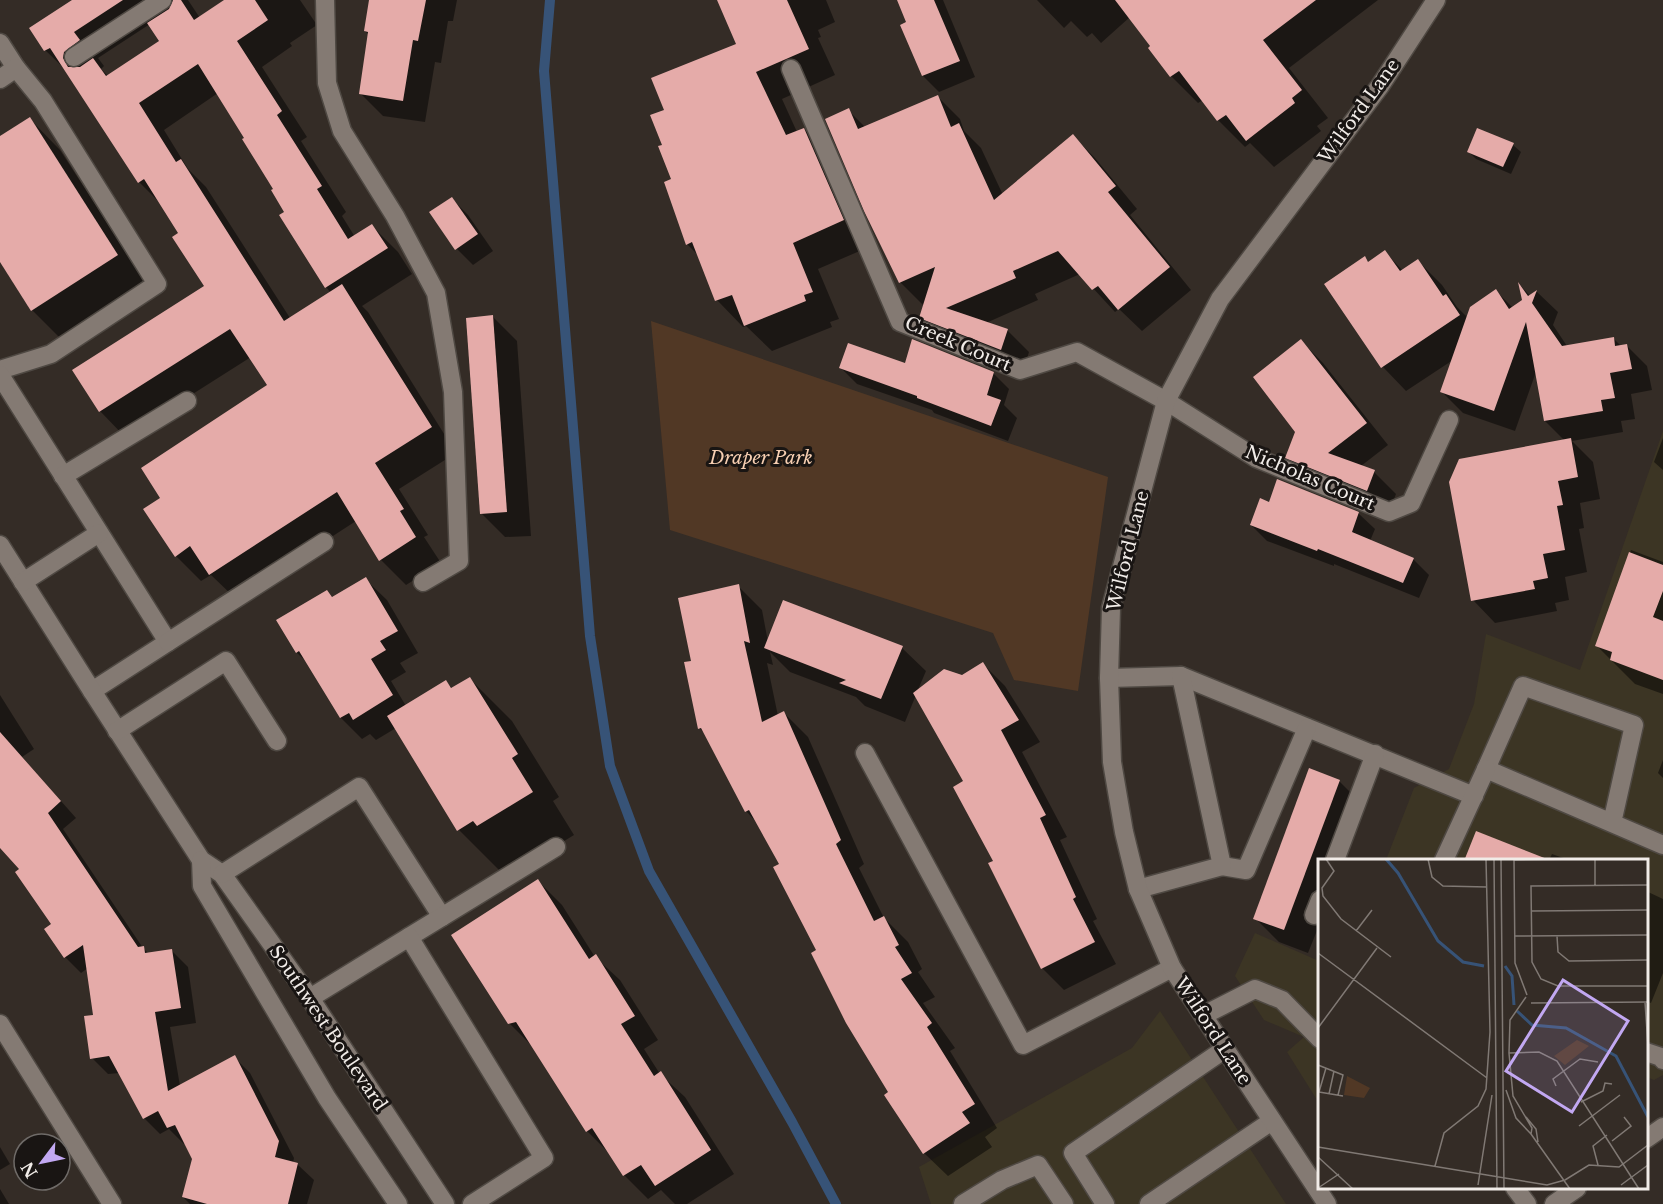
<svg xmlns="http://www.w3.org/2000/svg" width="1663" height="1204" viewBox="0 0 1663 1204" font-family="'Libre Baskerville',serif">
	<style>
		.commercial { fill: #3c3524 }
		.green { fill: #513825 }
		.shadow { fill: #0007; fill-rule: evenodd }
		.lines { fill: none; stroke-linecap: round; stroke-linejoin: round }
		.stream { stroke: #375377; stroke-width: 10 }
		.building { fill: #e5aba9 }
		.minor-casing { stroke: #4f4943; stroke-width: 21 }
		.minor { stroke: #847a73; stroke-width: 18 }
		.labels { text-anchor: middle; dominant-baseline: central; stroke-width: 6; stroke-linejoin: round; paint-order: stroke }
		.street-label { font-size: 18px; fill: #f1ece8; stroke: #191513 }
		.park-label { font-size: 18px; font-style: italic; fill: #f7cfb2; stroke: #191513 }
		.inset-river { fill: none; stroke: #375377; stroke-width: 3 }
		.inset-road { fill: none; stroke: #807974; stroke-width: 1.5 }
		.view { fill: #c2a8f2; fill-opacity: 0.15; stroke: #c2a8f2; stroke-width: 3 }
		.inset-edge { fill: none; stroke: #f1ece8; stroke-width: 3 }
	</style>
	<rect width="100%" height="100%" fill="#342c26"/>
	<g class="commercial">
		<polygon points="1663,431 1663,1075 1654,1080 1647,1077 1646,860 1386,860 1414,788 1449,769 1474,704 1486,634 1580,670"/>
		<polygon points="1255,933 1319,961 1319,1103 1287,1052 1304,1037 1264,1020 1235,976"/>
		<polygon points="1160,1011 1286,1204 931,1204 919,1167 1132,1048"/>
	</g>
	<polygon class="green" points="651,321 1108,477 1078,691 1014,680 993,633 670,530"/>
	<g class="shadow">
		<path d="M75 0H188L200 18 227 0H300L317 25 290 43 292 46 262 67 307 137 301 141 346 212 342 216 355 237 372 226 398 252 412 274 362 306 368 312 456 453 399 489 428 535 424 537 441 563 406 585 381 560 356 521 236 599 211 575 201 581 176 556 269 386 251 357 125 437 100 411 206 286 180 234 161 204 139 182 69 73 45 50ZM150 24 161 41 108 76 101 69 104 66 98 58ZM218 93 247 138 326 287 331 293 290 318 206 187 188 169 164 130Z"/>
		<polygon points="371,0 457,0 453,21 448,21 441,63 435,62 425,122 383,116 360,93 369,35 365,31"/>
		<polygon points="719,0 826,0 835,22 818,30 821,37 818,38 835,75 782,99 797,132 804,129 830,156 869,247 818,269 839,319 830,322 832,327 772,351 746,326 743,327 717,300 699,256 687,244 664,146 666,111 738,45"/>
		<polygon points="899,0 943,0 975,77 939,92 923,76 902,26 908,23"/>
		<polygon points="1037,0 1378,0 1289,68 1328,118 1317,126 1321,131 1274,167 1250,143 1245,147 1218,120 1203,100 1198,103 1171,76 1130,17 1101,43 1092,33 1087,37 1071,21 1064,28"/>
		<polygon points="937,96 960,119 964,131 981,148 1003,195 1073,136 1095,158 1137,209 1130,215 1191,290 1142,331 1119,309 1115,312 1080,274 1035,294 1038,300 986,323 1007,330 1029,352 1023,372 943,340 921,317 925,304 923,305 900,282 827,120 848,110 865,127"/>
		<polygon points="30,119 60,150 148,286 63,341 32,310 0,260 0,138"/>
		<polygon points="1513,145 1521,152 1511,174 1476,159 1468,151"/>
		<polygon points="452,199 468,215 493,251 473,265 457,249"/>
		<polygon points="1385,252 1403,271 1418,261 1442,285 1457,307 1468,318 1496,291 1513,308 1523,301 1521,286 1530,296 1537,292 1558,312 1553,325 1567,346 1613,338 1621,346 1626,345 1647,366 1652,390 1631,394 1635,419 1621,421 1623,432 1572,441 1593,462 1600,499 1580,503 1584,528 1579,529 1587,572 1565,577 1569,600 1555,603 1557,611 1495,623 1473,600 1565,441 1545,421 1536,372 1515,431 1463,413 1442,392 1453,360 1406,391 1383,367 1326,285 1364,258 1369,263"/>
		<polygon points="493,317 517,341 531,536 505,537 481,513"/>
		<polygon points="1301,341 1323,363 1388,445 1361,466 1374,472 1396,494 1389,512 1309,479 1287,457 1297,432"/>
		<polygon points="906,365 993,373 1009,389 1004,405 1017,418 1008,441 934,413 932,410 857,384 841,368"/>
		<polygon points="1663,438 1663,470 1654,462"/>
		<polygon points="1270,504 1358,513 1375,529 1370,541 1413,559 1429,575 1419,598 1334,564 1334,566 1267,541 1251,525"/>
		<polygon points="1631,550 1663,562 1663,694 1635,684 1596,645"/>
		<polygon points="365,579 387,600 418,653 400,663 406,672 391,681 406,706 446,682 453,689 470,679 512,721 559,797 553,801 574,835 520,868 501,872 459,830 396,728 376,740 370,734 362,739 341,718 309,664 297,653 278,621 327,591 333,598"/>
		<polygon points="738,586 762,610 768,642 902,648 926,671 917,692 962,677 983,664 1005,686 1040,742 1022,752 1067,837 1060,840 1097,919 1093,921 1116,964 1064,990 1042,968 995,861 965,782 916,695 905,722 865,706 856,697 790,672 770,652 773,665 767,663 778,716 784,713 808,737 864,864 859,868 884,918 908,942 922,969 918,972 935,997 923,1003 955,1048 950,1051 997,1128 985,1137 992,1147 948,1176 924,1153 890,1093 818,951 781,865 759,825 746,811 708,736 699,728 693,662"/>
		<polygon points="0,695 34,749 22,757 76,818 63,829 143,948 149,954 172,951 188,967 196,1023 170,1027 180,1086 234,1057 250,1073 294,1158 293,1163 297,1164 314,1180 307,1204 190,1204 183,1197 194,1159 186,1143 184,1144 169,1129 160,1134 144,1118 120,1073 108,1074 92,1058 95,1016 88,968 81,973 65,957 53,925 21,869 0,846"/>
		<polygon points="1663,760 1663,778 1658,773"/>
		<polygon points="1339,781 1363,805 1343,860 1320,860 1320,923 1308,953 1279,942 1255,918"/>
		<polygon points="1552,854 1569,860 1549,860"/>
		<polygon points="538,881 562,905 595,957 620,980 658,1040 644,1049 660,1074 685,1097 734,1174 687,1204 675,1204 661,1190 648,1199 624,1175 611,1155 587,1131 533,1047 509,1023"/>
		<polygon points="1646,891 1663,899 1663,973 1651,1003 1646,1001"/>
		<polygon points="0,1147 10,1164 0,1170"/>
		<polygon points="0,1189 9,1204 0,1204"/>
	</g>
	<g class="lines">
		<polyline class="stream" points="550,0 544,71 590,636 610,766 649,871 792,1122 836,1204"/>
	</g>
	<g class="building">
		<polygon points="72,0 123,0 74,32 80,40 64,52 63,58 68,67 80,67 93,58 106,76 159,41 147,23 169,9 173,0 181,0 194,20 224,0 255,0 268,20 237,41 282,111 277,115 322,186 317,189 348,239 372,224 388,248 325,288 279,215 284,212 271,190 273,189 242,139 244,138 198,64 139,103 176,162 181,159 284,321 342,284 432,427 375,463 404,509 400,511 416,537 379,561 337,492 209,575 190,546 175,557 143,509 160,498 141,468 267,385 230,329 99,412 72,370 204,286 172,237 178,233 144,179 138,183 50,48 44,51 29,28"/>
		<polygon points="369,0 426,0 418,41 413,40 403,101 359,94 368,32 364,31"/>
		<polygon points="717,0 787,0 809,49 756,72 786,135 804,128 844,220 793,243 813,292 804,295 806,301 744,326 732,295 715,301 692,242 686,245 664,182 671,179 658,146 662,145 650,115 664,110 651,78 736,44"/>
		<polygon points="897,0 934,0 960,61 922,76 900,25 906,22"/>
		<polygon points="1115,0 1316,0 1263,40 1302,90 1292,98 1295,103 1246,141 1226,115 1217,121 1179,71 1170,77 1148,48 1150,46"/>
		<polygon points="938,95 951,127 959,123 994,200 1073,134 1116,186 1108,192 1170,267 1118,310 1098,286 1092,290 1058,251 1013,271 1016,278 946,308 1008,329 1001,350 919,318 935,267 899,283 864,211 825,119 849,108 858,129"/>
		<polygon points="30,117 118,255 31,311 0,262 0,136"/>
		<polygon points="1477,128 1514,143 1503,167 1467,152"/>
		<polygon points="452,197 478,234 455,250 429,212"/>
		<polygon points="1385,250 1400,271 1418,259 1443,296 1446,294 1460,315 1381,368 1324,284 1365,256 1368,262"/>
		<polygon points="1518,282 1528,296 1537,290 1532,303 1562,346 1614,337 1615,346 1627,344 1632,369 1610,373 1615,398 1601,400 1603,411 1544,421 1526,322 1494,411 1440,392 1470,307 1496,289 1509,309 1522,300"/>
		<polygon points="493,315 507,512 480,514 466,318"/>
		<polygon points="912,339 994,372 987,395 1001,400 991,426 917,398 917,396 839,368 848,343 905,363"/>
		<polygon points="1301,339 1367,423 1328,453 1375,470 1367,491 1285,458 1295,432 1253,377"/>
		<polygon points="1571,438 1578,477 1558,481 1563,505 1557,506 1565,550 1543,554 1548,578 1533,581 1535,589 1471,601 1449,482 1459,459"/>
		<polygon points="1277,479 1359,512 1352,532 1414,558 1403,583 1318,549 1317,551 1250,525 1260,498 1269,502"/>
		<polygon points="1629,552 1663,565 1663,591 1653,617 1663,621 1663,680 1610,660 1612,652 1595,646"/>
		<polygon points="366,577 398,631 380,641 386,650 371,659 393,695 353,720 349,713 340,718 299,651 296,653 276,620 327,590 332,597"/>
		<polygon points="739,584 750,643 744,641 762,722 784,711 841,840 836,844 874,921 884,916 899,945 895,947 912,973 901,979 932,1023 927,1027 975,1104 962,1112 970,1123 923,1154 884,1095 888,1092 846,1023 811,953 816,950 773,867 779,864 749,810 745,812 701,728 698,729 684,662 691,661 678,598"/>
		<polygon points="783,600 903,646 881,699 839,683 846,680 764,648"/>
		<polygon points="983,662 1019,720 1001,730 1046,815 1040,818 1076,897 1073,899 1095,942 1041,969 988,863 993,861 953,787 963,781 913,693 944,669 962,675"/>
		<polygon points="470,677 518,754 512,758 533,792 477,826 473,821 457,831 387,716 446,680 451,688"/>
		<polygon points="0,732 61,801 48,813 138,947 144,946 145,953 172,949 181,1008 155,1012 168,1091 235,1055 279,1141 275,1157 298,1163 288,1204 207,1204 182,1197 192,1159 175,1125 167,1128 158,1111 143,1119 109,1056 90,1059 84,1016 93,1015 83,945 64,958 44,929 51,924 15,872 19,869 0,848"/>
		<polygon points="1309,768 1340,780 1284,930 1253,919"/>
		<polygon points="1476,831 1547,859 1547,861 1464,861"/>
		<polygon points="538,879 589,959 596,954 635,1016 621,1024 654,1076 661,1071 711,1150 655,1186 641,1165 623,1176 592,1128 586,1132 516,1022 508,1024 451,935"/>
	</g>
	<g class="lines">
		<defs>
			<g id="minor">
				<polyline points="325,0 327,83 342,131 395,216 436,293 453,392 459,561 423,582"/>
				<polyline points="0,43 16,68"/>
				<polyline points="74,57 162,0"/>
				<polyline points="791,69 900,322 1020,370 1077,352 1166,401 1256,458 1389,512 1411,503 1449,420"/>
				<polyline points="0,79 16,68 43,101 157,284 51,354 0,370"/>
				<polyline points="0,375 168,642 92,691"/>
				<polyline points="63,476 187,401"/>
				<polyline points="0,545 92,691 201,860 222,874 310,998 445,1204"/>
				<polyline points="23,582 99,533"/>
				<polyline points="168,642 324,542"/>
				<polyline points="1109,678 1181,676 1474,796"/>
				<polyline points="117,731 226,661 277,741"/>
				<polyline points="865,753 1023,1045 1172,968"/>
				<polyline points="1612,823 1634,725 1523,686 1486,769 1663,845"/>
				<polyline points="201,860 202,886 327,1098 398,1204"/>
				<polyline points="1335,860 1375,754"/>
				<polyline points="1444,860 1486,769"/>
				<polyline points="1222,866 1246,870 1307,728"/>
				<polyline points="222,874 359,787 442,917"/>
				<polyline points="1138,889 1222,866 1181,676"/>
				<polyline points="1314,915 1320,900"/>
				<polyline points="409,937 556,847"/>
				<polyline points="310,998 409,937 544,1158 472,1204"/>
				<polyline points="1204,1015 1255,989 1282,1000 1320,1039"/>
				<polyline points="0,1024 112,1204"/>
				<polyline points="1646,1052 1661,1057 1663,1060"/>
				<polyline points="1646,1139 1663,1127"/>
				<polyline points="1515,1188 1527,1204"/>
				<polyline points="963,1204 1002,1180 1038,1165 1064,1204"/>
				<polyline points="1105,1204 1073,1153 1225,1049"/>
				<polyline points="1149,1204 1272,1121"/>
				<polyline points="1327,1204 1172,968 1138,889 1124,832 1112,762 1109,678 1111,608 1166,401 1220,299 1380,86 1436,0"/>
				<polyline points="1554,1204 1577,1188"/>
			</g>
		</defs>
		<use href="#minor" class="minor-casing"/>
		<use href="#minor" class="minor"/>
	</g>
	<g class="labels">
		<g class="street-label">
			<text transform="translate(1359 111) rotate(-54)">Wilford Lane</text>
			<text transform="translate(958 344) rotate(23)">Creek Court</text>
			<text transform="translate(1310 478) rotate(23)">Nicholas Court</text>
			<text transform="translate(1128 551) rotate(-76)">Wilford Lane</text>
			<text transform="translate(328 1028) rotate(56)">Southwest Boulevard</text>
			<text transform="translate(1213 1031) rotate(57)">Wilford Lane</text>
		</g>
		<g class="park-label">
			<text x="761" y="458">Draper Park</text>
		</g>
	</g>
	<g transform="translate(1318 859)">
		<rect width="330" height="330" fill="#342c26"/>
		<path d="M259 181 271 187 247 206 236 197ZM29 217 52 229 46 239 26 236Z" fill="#513825"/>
		<path class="inset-river" d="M68 0 80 14 120 82 145 103 166 107M187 107 194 117 196 146M199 152 214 166 248 169 298 197 330 258"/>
		<path class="inset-road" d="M8 0 16 12 4 29 5 37 23 60 73 98M110 0 114 18 125 27 169 28M176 0 179 330M183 0 186 330M196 0 197 104 209 136M277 0V26M196 1 265 0M330 26 213 27 214 103 223 120 240 127H330M214 52 330 51M38 72 54 51M197 77 330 76M239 77 240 93 251 102 330 101M0 94 169 219M208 138 192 161 191 194 195 237 214 269 213 275M327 143 330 187M213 144 330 143M0 169 59 89M191 194 221 193 239 202 321 330M0 206 25 216 20 236M238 227 235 220 262 200 280 203M188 231 198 259 213 275M1 233 8 209M1 233 25 237M11 235 16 212M263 243 285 232 287 224 294 225M208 258 218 270 220 283M261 267 302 236M213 275 252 330M294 282 313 267 306 258M0 288 229 326 247 321M0 298 35 330M280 306 275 287 289 276M117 307 126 274 160 247 168 230 172 173 168 0M247 321 271 306 301 308 330 286M160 326 174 236M303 326 330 306M0 329 21 315"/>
		<path class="view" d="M245 121 310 162 254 253 188 212Z"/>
		<rect width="330" height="330" class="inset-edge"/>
	</g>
	<g transform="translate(42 1162) rotate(238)"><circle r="28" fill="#191513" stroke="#6f6b68" stroke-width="1.5"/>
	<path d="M0-4.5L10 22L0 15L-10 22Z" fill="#c2a8f2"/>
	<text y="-9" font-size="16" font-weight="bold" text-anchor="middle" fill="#f1ece8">N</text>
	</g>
</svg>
